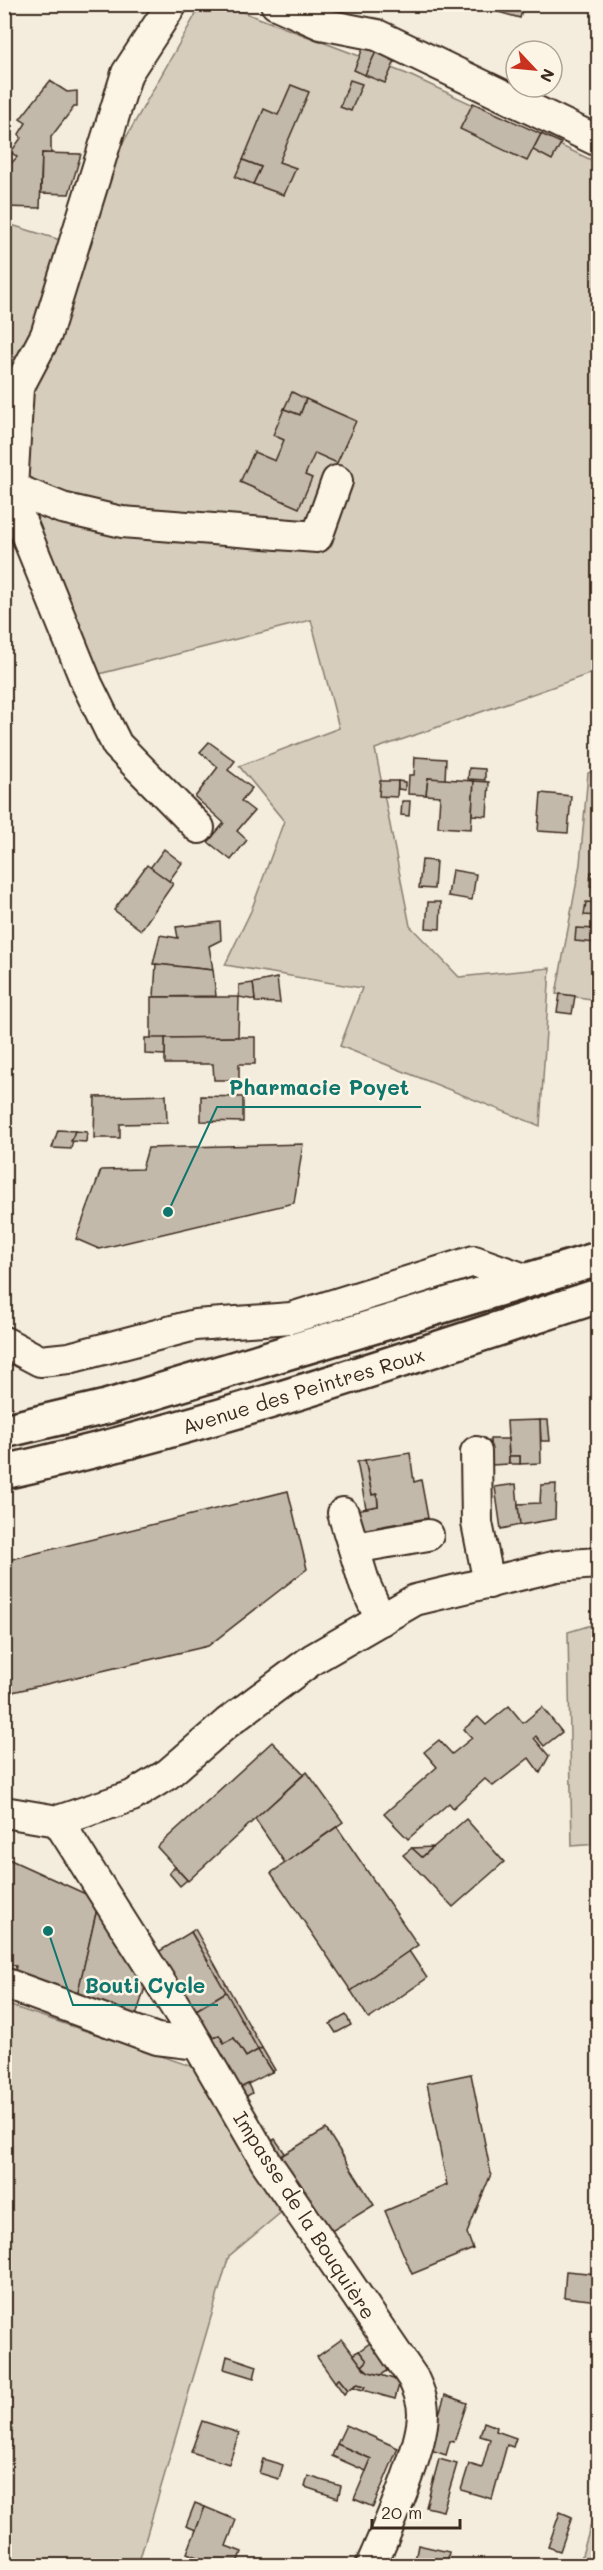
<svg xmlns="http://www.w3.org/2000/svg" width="603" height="2570" viewBox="0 0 603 2570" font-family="Mali,sans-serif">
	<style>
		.green { fill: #d6cdbd; stroke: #887c6e; stroke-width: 1.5 }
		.building { fill: #c3b9aa; stroke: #3b2a1e; stroke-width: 1.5 }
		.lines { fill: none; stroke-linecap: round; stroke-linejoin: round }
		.minor-casing { stroke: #3b2a1e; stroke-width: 34 }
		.major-casing { stroke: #3b2a1e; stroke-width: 38 }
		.minor { stroke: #fcf5e5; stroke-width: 30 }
		.major { stroke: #fcf5e5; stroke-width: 33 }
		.labels { text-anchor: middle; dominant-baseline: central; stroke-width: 5; stroke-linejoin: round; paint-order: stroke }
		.street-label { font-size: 20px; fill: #3b2a1e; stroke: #fcf5e5 }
		.leader { fill: none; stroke: #0f766e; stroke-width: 2 }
		.callout-dot { fill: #0f766e; stroke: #fcf5e5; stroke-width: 2 }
		.callout-label { font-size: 21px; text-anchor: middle; font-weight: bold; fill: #0f766e; stroke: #fcf5e5; stroke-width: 5; stroke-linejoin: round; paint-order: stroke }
	</style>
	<rect width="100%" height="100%" fill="#f4eddd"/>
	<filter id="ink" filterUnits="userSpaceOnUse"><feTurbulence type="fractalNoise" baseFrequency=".0167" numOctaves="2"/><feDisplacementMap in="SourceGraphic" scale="12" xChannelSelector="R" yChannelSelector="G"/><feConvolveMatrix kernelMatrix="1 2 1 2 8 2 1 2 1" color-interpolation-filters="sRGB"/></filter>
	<g filter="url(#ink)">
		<g class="green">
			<polygon points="201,5 224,5 407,74 598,163 598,671 375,749 410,926 459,977 550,968 540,1126 340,1046 362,988 225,965 251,911 284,821 239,766 339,728 311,620 91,676 5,506 14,357 5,356 5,223 67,242"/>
			<polygon points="598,769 598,1000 556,994 580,864 588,773"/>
			<polygon points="598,1623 598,1844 572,1846 568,1632"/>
			<polygon points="5,2004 203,2070 285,2209 229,2256 138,2565 5,2566"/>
			<polygon points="598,2501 598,2565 579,2565"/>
		</g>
		<g class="building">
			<polygon points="485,4 524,4 520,18 484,8"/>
			<polygon points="364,46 376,52 365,75 354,70"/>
			<polygon points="376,52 395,61 385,83 365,75"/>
			<polygon points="350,80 362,84 351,111 340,107"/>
			<polygon points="50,81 67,92 77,91 77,107 74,107 51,137 51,154 42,153 40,208 4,207 4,171 17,157 11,152 21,138 19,134 26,123 20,119"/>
			<polygon points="291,85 309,92 279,162 296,168 284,195 253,184 261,167 243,160 264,109 278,115"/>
			<polygon points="473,103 541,134 527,161 460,129"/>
			<polygon points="541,134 561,143 552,160 533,150"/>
			<polygon points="42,153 81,154 69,194 41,193"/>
			<polygon points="243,160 261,167 253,184 235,177"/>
			<polygon points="292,392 306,399 300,415 284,409"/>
			<polygon points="306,399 356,421 337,463 315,453 305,475 312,478 299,508 240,482 254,452 275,461 284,440 273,435 284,409 300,415"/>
			<polygon points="209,742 235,761 228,770 252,788 241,801 254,811 237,831 247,840 231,860 208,842 224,823 195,797 218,767 200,752"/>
			<polygon points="415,757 446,759 445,780 428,778 426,795 408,794 409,775 414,775"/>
			<polygon points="469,768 485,769 485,780 468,779"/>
			<polygon points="428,778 474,781 471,829 438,827 440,796 426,795"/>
			<polygon points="380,781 398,781 397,797 379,796"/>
			<polygon points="398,781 405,782 405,790 398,789"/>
			<polygon points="474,781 489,782 487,816 472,815"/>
			<polygon points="598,788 598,801 596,802 595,789"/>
			<polygon points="541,793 571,796 568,833 538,831"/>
			<polygon points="402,801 410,801 409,816 401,815"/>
			<polygon points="164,849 182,863 169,881 150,868"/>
			<polygon points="422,860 436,861 434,889 419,888"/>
			<polygon points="147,865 173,884 141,930 114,910"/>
			<polygon points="452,870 476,874 472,900 448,896"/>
			<polygon points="591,872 598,872 598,886 590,886"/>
			<polygon points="428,902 441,902 440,929 426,928"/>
			<polygon points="586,902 598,903 598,916 584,915"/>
			<polygon points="220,922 221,940 209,946 213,970 153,964 160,935 178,938 176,927"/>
			<polygon points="576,928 598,929 597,943 575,941"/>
			<polygon points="156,964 213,970 216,996 154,997"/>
			<polygon points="277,978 280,1003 255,1002 253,983"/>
			<polygon points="253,983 255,1000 239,997 239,985"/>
			<polygon points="560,994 575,996 572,1014 557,1012"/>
			<polygon points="151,997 239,997 238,1037 151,1039"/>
			<polygon points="238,1037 255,1037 255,1064 239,1064 239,1080 214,1080 213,1064 165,1064 165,1038"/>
			<polygon points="145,1038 165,1038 165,1055 145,1054"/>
			<polygon points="166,1095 167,1123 120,1124 120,1138 94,1138 95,1097"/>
			<polygon points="201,1096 243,1097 243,1122 201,1121"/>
			<polygon points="58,1130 75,1131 71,1149 52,1148"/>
			<polygon points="75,1131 87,1132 86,1142 71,1141"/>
			<polygon points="303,1144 294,1203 99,1249 76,1239 101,1170 142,1169 148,1148"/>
			<polygon points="540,1420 548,1420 550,1441 541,1441"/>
			<polygon points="540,1420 541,1463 520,1464 520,1456 509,1456 507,1421"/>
			<polygon points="490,1439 508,1439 509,1464 491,1465"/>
			<polygon points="410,1453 414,1482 421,1480 428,1518 355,1531 351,1511 378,1506 377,1494 372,1495 365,1460"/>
			<rect x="509" y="1456" width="11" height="8"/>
			<polygon points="365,1460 372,1495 377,1494 378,1506 366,1508 357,1462"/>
			<polygon points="516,1484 520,1525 501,1529 495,1487"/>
			<polygon points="556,1484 555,1519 520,1525 518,1504 540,1503 541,1485"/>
			<polygon points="288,1491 307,1569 208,1646 4,1694 4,1561"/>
			<polygon points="509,1706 523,1723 542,1707 562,1732 544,1746 536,1736 534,1738 549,1756 540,1773 529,1758 493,1786 485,1779 453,1808 449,1803 408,1839 384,1814 437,1767 424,1752 439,1740 452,1754 472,1738 464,1729 478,1717 486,1725"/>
			<polygon points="272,1742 304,1774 188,1881 157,1847"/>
			<polygon points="307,1772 343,1822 285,1863 255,1819"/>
			<polygon points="466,1819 504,1862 453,1907 403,1855 412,1848 422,1857"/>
			<polygon points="337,1827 418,1945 351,1991 271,1873"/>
			<polygon points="433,1847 422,1857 412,1848"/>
			<polygon points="4,1857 99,1900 78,1994 51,1989 14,1975 16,1966 4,1962"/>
			<polygon points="175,1867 187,1880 180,1886 169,1873"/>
			<polygon points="99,1900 148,1978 136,2016 77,1996"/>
			<polygon points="195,1929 262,2048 258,2050 191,1932"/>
			<polygon points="191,1932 226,1992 193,2012 158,1952"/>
			<polygon points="409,1951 427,1978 369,2019 351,1991"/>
			<polygon points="226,1992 258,2050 246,2057 234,2038 224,2043 219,2035 208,2041 193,2012"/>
			<polygon points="346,2015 351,2025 336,2033 330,2024"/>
			<polygon points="219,2035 224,2043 234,2038 246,2057 258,2050 272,2072 234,2091 208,2041"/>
			<polygon points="262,2048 275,2070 272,2072 258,2050"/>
			<polygon points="471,2074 491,2174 467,2233 473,2249 412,2274 385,2211 447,2185 427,2083"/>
			<polygon points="248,2084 252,2093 241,2100 234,2091"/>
			<polygon points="326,2129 374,2205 330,2232 281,2156"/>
			<polygon points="275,2139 285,2153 277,2159 267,2144"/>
			<polygon points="566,2271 598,2274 598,2301 564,2297"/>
			<polygon points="342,2339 365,2370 400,2381 395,2399 363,2390 365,2386 357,2384 348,2390 339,2379 335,2382 317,2357"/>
			<polygon points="370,2343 389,2370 381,2375 369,2372 362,2366 367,2361 359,2351"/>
			<polygon points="359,2351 367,2361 362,2366 353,2354"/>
			<polygon points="227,2356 257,2366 254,2378 224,2369"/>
			<polygon points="339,2379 348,2390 344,2394 335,2382"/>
			<polygon points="357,2384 365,2386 363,2390 353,2387"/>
			<polygon points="445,2395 467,2403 454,2442 450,2441 446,2455 428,2449"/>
			<polygon points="202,2421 239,2433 229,2464 191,2452"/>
			<polygon points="484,2422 497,2427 496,2431 516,2438 513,2447 507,2445 492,2499 461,2490 469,2464 482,2468 490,2439 480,2436"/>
			<polygon points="346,2425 398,2448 373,2507 354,2499 371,2459 337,2444"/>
			<polygon points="337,2444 371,2459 366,2471 332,2456"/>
			<polygon points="263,2459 283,2465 279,2479 259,2473"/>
			<polygon points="439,2459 457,2464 443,2511 426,2507"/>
			<polygon points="308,2476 341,2486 338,2498 305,2487"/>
			<polygon points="195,2503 205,2507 196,2530 186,2526"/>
			<polygon points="205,2507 236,2520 226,2546 242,2552 237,2566 219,2566 187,2553"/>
			<polygon points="560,2512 572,2517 560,2551 548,2547"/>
			<polygon points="418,2545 449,2552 447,2566 414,2566"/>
		</g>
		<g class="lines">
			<defs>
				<g id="minor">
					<polyline points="172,4 127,73 46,335 18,388 12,488 16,509 87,684 117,745 199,828"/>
					<polyline points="276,4 321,24 377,35 598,141"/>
					<polyline points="12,488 62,508 122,522 317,537 337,481"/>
					<polyline points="4,1342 40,1361 69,1358 195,1325 291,1318 474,1261 530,1281"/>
					<polyline points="476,1452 477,1523 489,1583"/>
					<polyline points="343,1513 365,1585 381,1620"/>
					<polyline points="354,1548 428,1535"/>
					<polyline points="4,1812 58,1821 132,1796 168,1774 227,1723 313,1659 415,1600 557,1566 598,1563"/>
					<path d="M58 1821 182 2017 266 2162 413 2378C418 2389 423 2400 423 2413 423 2449 387 2530 371 2566"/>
					<polyline points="4,1983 157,2039 198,2044"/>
				</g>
				<g id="major">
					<polyline points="4,1431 106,1407 598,1259"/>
					<path d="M4 1472C207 1427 402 1360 598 1296"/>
				</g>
			</defs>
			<use href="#minor" class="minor-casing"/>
			<use href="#major" class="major-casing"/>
			<use href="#minor" class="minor"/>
			<use href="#major" class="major"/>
		</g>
	</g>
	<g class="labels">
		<g class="street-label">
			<text transform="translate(303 1390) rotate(-17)">Avenue des Peintres Roux</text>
			<text transform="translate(305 2215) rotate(57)">Impasse de la Bouquière</text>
		</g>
	</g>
	<path class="leader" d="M168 1212L217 1107H421M48 1931L73 2005H218"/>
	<g class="callout-dot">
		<circle cx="168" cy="1212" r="6"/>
		<circle cx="48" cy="1931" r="6"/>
	</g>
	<g class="callout-label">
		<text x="319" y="1095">Pharmacie Poyet</text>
		<text x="145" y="1993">Bouti Cycle</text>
	</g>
	<rect width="603" height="2570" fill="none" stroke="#fcf5e5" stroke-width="24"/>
	<rect x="12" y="12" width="579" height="2546" fill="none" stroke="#3b2a1e" stroke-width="2" filter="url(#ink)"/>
	<g transform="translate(534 69) rotate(116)"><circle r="28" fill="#fcf5e5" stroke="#afa495" stroke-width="1.5"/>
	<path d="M0-4.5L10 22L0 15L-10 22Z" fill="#c8321e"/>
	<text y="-9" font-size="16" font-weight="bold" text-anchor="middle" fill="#3b2a1e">N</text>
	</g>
	<path d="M372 2519v9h88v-9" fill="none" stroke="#3b2a1e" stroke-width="3"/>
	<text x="381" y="2519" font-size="18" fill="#3b2a1e" stroke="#fcf5e5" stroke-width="4.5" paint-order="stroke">20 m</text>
</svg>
